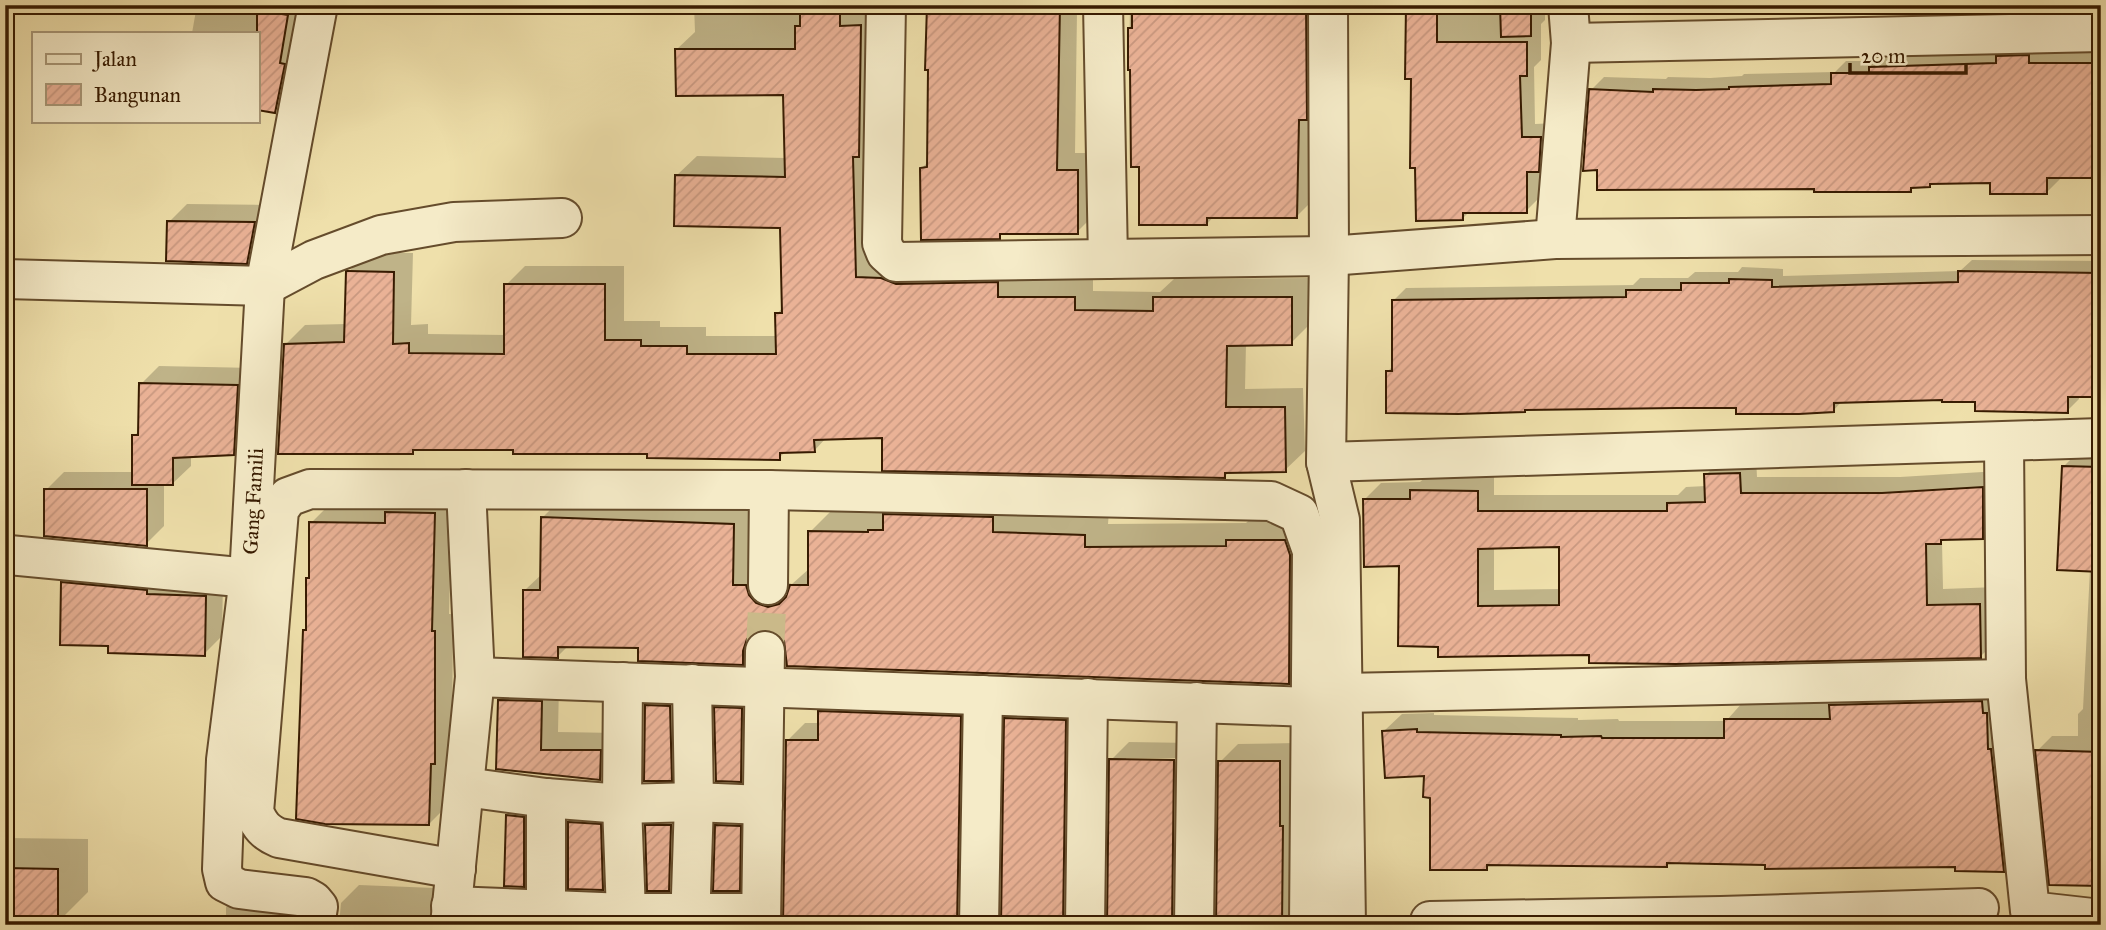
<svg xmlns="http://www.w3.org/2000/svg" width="2106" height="930" viewBox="0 0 2106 930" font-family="'IM FELL Great Primer',serif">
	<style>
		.shadow { fill: #0003; fill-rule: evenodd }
		.building { fill: url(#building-hatch); stroke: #371b01; stroke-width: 2; fill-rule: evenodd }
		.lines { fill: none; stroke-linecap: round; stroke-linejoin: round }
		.minor-tunnel { stroke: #cab989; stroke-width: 38; stroke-dasharray: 38 19; stroke-linecap: butt }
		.minor-casing { stroke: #654c2c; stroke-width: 42 }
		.minor { stroke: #f5ebc8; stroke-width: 38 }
		.labels { text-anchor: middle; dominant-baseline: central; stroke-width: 5; stroke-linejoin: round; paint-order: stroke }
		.street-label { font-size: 21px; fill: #371b01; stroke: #f5ebc8 }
	</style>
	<defs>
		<pattern id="building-hatch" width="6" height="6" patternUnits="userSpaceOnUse" patternTransform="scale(1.75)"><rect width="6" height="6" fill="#eab296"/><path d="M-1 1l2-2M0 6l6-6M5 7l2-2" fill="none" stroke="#c99880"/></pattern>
	</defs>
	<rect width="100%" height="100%" fill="#efe0ab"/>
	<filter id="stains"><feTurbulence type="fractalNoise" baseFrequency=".00286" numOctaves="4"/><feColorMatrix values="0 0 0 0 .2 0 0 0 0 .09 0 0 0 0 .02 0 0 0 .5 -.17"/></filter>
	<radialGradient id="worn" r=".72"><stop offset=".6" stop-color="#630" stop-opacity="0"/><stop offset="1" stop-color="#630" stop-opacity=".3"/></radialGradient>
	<g class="shadow">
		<polygon points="197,5 307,5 297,90 275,111 257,33 192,33"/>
		<polygon points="694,5 879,7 875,259 1093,278 1093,291 1160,292 1174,279 1311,278 1310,324 1291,343 1246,344 1245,389 1303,388 1305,451 1285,470 1230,471 1225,476 884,436 826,438 814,451 786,451 779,458 514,448 416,448 412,452 285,345 305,325 346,324 348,272 369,252 413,253 411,325 428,324 428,334 506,335 506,285 525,266 624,266 624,321 660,321 660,327 706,327 706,336 777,336 777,314 783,307 782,227 677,175 697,156 787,158 785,93 677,49 695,32"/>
		<polygon points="928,5 1083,5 1077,12 1075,153 1095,153 1095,214 1077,232 1004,232 999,237 922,168 929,161"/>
		<polygon points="1130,5 1324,5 1315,198 1297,216 1214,216 1207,224 1141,165 1132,68 1129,68"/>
		<polygon points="1407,5 1545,5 1545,20 1541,24 1541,60 1534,67 1535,124 1555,123 1552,156 1540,167 1540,197 1526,211 1470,211 1462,219 1413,77"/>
		<polygon points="2101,51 2101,176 2060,176 2060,179 2047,192 1992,181 1933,182 1930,186 1914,186 1911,190 1816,187 1591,90 1604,77 1666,79 1668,77 1710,78 1742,76 1744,74 1835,72 1846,61 1878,61 1884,54"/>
		<polygon points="187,204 272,205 264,244 246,262 169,222"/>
		<polygon points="1972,260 2101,261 2101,396 2079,395 2079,399 2067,411 1944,398 1842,401 1833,411 1737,406 1387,372 1394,365 1394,300 1406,288 1633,285 1640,278 1688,278 1695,272 1738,272 1742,267 1783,269 1783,276 1960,271"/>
		<polygon points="5,273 11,273 5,369"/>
		<polygon points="159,366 255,368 251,435 233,453 191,455 191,466 172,484 164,483 164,526 146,544 46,490 64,472 134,472 134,436 140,430 141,384"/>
		<polygon points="2079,451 2101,452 2101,885 2037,751 2052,736 2078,736 2078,714 2083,709 2090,569 2064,466"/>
		<path d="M1756 457 1757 477H1900L1999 471V520L1982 537 1946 538 1942 541 1943 589 1997 587 1998 639 1981 656 1591 653 1440 645 1401 564 1364 500 1381 483 1420 482 1429 474 1494 475V495H1678L1686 487 1706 486V475L1723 458ZM1561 545V589L1494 590V547Z"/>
		<polygon points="566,494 757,501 782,581 792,584 810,568 810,532 834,508 1109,512 1108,524 1246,523 1252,517 1309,517 1312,659 1288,683 786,640 778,631 766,627 766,639 742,663 640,647 568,646 558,656 525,590 542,574 542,518"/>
		<polygon points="452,496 449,614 453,614 452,744 448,748 447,806 429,824 305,631 308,628 308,579 311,576 311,523 329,505"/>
		<polygon points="81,565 223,579 222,636 204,654 110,645 63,583"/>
		<polygon points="517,682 559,684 558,732 618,733 618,761 600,779 498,768 499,700"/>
		<polygon points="1999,684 2021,853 2003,870 1957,866 1670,862 1666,866 1491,863 1486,868 1432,796 1425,774 1384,731 1402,714 1434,713 1434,715 1578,718 1578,720 1618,719 1619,721 1726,721 1743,702 1834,702 1849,688"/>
		<polygon points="664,688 688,689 689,761 671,779 646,706"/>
		<polygon points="734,690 760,691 759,762 741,780 716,708"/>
		<polygon points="838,694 978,699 984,925 785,925 787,741 805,723 820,723 820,712"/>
		<polygon points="1024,701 1083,703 1091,925 1003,925 1006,719"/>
		<path d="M1129 742 1192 743 1199 925H1109L1111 760ZM1126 758H1183V762L1126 761Z"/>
		<polygon points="1297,743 1300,925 1218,925 1220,762 1238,744"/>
		<polygon points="525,797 541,867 523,885 507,815"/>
		<polygon points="588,804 618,807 621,870 603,888 570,822"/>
		<polygon points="689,807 687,871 668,889 646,826 664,808"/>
		<polygon points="735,808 758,809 757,871 739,889 717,826"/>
		<polygon points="5,838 88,839 88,892 57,923 5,923"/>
		<polygon points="359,885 435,888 433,925 339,925 341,903"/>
		<polygon points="244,889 320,925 226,925 226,907"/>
	</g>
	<g class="building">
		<polygon points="800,5 840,5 840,26 861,25 859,157 853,157 856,277 881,278 896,284 998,282 998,297 1075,297 1075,310 1153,311 1153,297 1292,297 1292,345 1227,346 1226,407 1285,407 1286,472 1225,473 1225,478 882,471 882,438 814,440 815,452 780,453 780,460 647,458 647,454 513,454 513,450 413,450 413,454 278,454 284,344 344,342 346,271 348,271 394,272 393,344 409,343 409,353 504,354 504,284 605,284 605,340 641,340 641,346 687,346 687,354 776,354 775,313 782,313 780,228 674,226 675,175 785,177 783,95 676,96 675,49 795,49 795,26 800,26"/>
		<polygon points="927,5 1060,5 1057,170 1078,170 1078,234 1000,234 1000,239 921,240 920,168 927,167 928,70 925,70"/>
		<polygon points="1132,5 1306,5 1307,120 1299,120 1297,218 1207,218 1207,225 1139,225 1139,167 1131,167 1130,70 1128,70 1128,28 1132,28"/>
		<polygon points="1406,5 1437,5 1437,42 1527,42 1527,76 1520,76 1522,137 1541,137 1539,172 1527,172 1527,213 1463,213 1463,220 1416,221 1415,168 1410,168 1411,79 1405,79"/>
		<polygon points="1500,5 1531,5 1531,36 1501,37"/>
		<polygon points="257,10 288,15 280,63 285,64 275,113 257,110"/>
		<polygon points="2029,55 2029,63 2101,63 2101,178 2047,178 2047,194 1990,194 1990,183 1930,184 1930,187 1911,188 1911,192 1814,192 1814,189 1597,190 1597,170 1583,171 1589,89 1653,92 1653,89 1696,90 1729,89 1729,87 1831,84 1831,73 1869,73 1869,67 1996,63 1996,56"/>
		<polygon points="167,221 255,222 247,264 166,261"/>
		<polygon points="1958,271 2101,273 2101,397 2068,397 2068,413 1975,411 1975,402 1942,402 1942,400 1834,403 1834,412 1799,414 1736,414 1736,408 1677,408 1525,410 1525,412 1458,414 1386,413 1386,371 1392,371 1392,300 1626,297 1626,290 1681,290 1681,283 1729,283 1729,279 1772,280 1772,287 1958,282"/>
		<polygon points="139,383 238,385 234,455 173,458 173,485 132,485 132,435 138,435"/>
		<polygon points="2062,466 2101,467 2101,572 2057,570"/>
		<path d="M1740 473 1741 493H1882L1983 487V539L1941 540V544H1926L1927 605 1980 604 1981 658 1676 664 1589 663V655L1438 657V647L1398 646 1399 566 1364 567 1363 499H1410V490L1478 491V511H1667V503L1705 502 1704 474ZM1559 547V605L1478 606V549Z"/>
		<polygon points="44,489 147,489 147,546 44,536"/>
		<polygon points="385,512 435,513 432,631 435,631 435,764 431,764 429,825 325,824 296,819 303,630 306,630 306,578 309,578 309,522 385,523"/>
		<polygon points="883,514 993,517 993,532 1085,535 1085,547 1226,546 1226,540 1285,540 1290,555 1289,684 787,666 784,641 777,633 766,629 755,632 747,639 743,651 743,665 638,661 638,648 558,647 558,658 523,657 523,590 540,590 541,517 734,524 733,585 746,585 749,595 756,603 768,607 779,604 786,597 790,585 808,585 808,531 868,532 868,530 883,530"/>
		<polygon points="61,582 147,590 147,594 206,596 205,656 108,653 108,646 60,645"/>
		<polygon points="498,700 542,701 541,750 601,750 600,780 496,769"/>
		<polygon points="1982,701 1983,713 1987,713 1988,749 1991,749 2004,872 1955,871 1955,867 1765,869 1765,865 1667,863 1667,867 1487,865 1487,870 1430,870 1430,798 1423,797 1424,776 1385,778 1382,731 1417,729 1417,732 1561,735 1561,737 1601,736 1602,738 1724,738 1724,719 1830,719 1829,705"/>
		<polygon points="645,705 670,706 672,781 644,781"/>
		<polygon points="714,707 742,708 741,782 716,781"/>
		<polygon points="818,711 961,716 957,925 783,925 786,740 818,740"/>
		<polygon points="1004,718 1066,720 1063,925 1001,925"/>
		<polygon points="2035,750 2101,752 2101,886 2049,885"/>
		<polygon points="1109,759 1174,760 1172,925 1107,925"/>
		<polygon points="1218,761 1280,761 1280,826 1283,826 1282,925 1216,925"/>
		<polygon points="506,815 524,817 524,887 504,886"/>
		<polygon points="568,822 601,824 603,890 568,889"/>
		<polygon points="645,825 671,825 669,891 647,891"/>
		<polygon points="715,825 741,826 740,891 713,891"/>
		<polygon points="5,868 58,869 58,925 5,925"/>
	</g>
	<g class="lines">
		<polyline class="minor-tunnel" points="765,651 768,585"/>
		<defs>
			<g id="minor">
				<polyline points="886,5 882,243 886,253 896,262 1329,256 1555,239 2101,235"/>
				<polyline points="1103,5 1108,259"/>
				<polyline points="1328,5 1329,256 1326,462 1340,520 1346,925"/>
				<polyline points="1571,43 2101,32"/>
				<polyline points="1555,239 1571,43 1568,5"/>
				<polyline points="5,279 265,286 314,260 381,235 454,222 562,218"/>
				<polyline points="2004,442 2006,679 2030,911 2101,919"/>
				<polyline points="1326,462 2101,438"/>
				<polyline points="9,555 249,578"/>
				<polyline points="768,585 769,490"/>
				<polyline points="475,677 1310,707"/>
				<polyline points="623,682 622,804 626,913"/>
				<polyline points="1343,693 2006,679"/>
				<polyline points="465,787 546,798 622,804 694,802 763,805"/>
				<polyline points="546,798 546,925"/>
				<path d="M456 869 279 838C265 832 260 826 254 812L279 510 288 497 310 489 769 490 1271 501 1299 514 1312 551 1309 925"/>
				<polyline points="451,906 626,913 761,913"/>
				<polyline points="1430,921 1721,916 1979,908"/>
				<path id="s1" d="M315 925 318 907 313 901 306 897 239 889 225 882 222 869 226 760 249 578 265 286 318 5"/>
				<polyline points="450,925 475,677 466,489"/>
				<polyline points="690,925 694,802 692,684"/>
				<polyline points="761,925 765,651"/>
				<polyline points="979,925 983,695"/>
				<polyline points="1085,925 1088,698"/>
				<polyline points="1194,925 1197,702"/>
			</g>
		</defs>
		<use href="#minor" class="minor-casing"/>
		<use href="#minor" class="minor"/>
	</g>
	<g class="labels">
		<g class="street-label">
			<text stroke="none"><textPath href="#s1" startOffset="500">Gang Famili</textPath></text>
		</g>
	</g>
	<rect width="2106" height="930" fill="none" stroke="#efe0ab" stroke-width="28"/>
	<rect x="7" y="7" width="2092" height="916" fill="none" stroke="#371b01" stroke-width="3.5"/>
	<rect x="14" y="14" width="2078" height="902" fill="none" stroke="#371b01" stroke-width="2"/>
	<rect x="32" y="32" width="228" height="91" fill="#f5ebc8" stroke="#a99878" stroke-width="2"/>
	<rect x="46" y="54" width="35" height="10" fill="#f5ebc8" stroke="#a99878" stroke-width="2"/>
	<text x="94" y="66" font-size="21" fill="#371b01">Jalan</text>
	<rect x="46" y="84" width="35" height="21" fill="url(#building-hatch)" stroke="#a99878" stroke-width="2"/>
	<text x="94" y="102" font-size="21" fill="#371b01">Bangunan</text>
	<path d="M1850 63v10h116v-10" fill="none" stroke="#371b01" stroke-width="3.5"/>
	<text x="1861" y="63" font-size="21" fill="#371b01" stroke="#f5ebc8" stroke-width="5" paint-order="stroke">20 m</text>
	<rect width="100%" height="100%" filter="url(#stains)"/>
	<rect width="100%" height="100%" fill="url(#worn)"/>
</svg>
